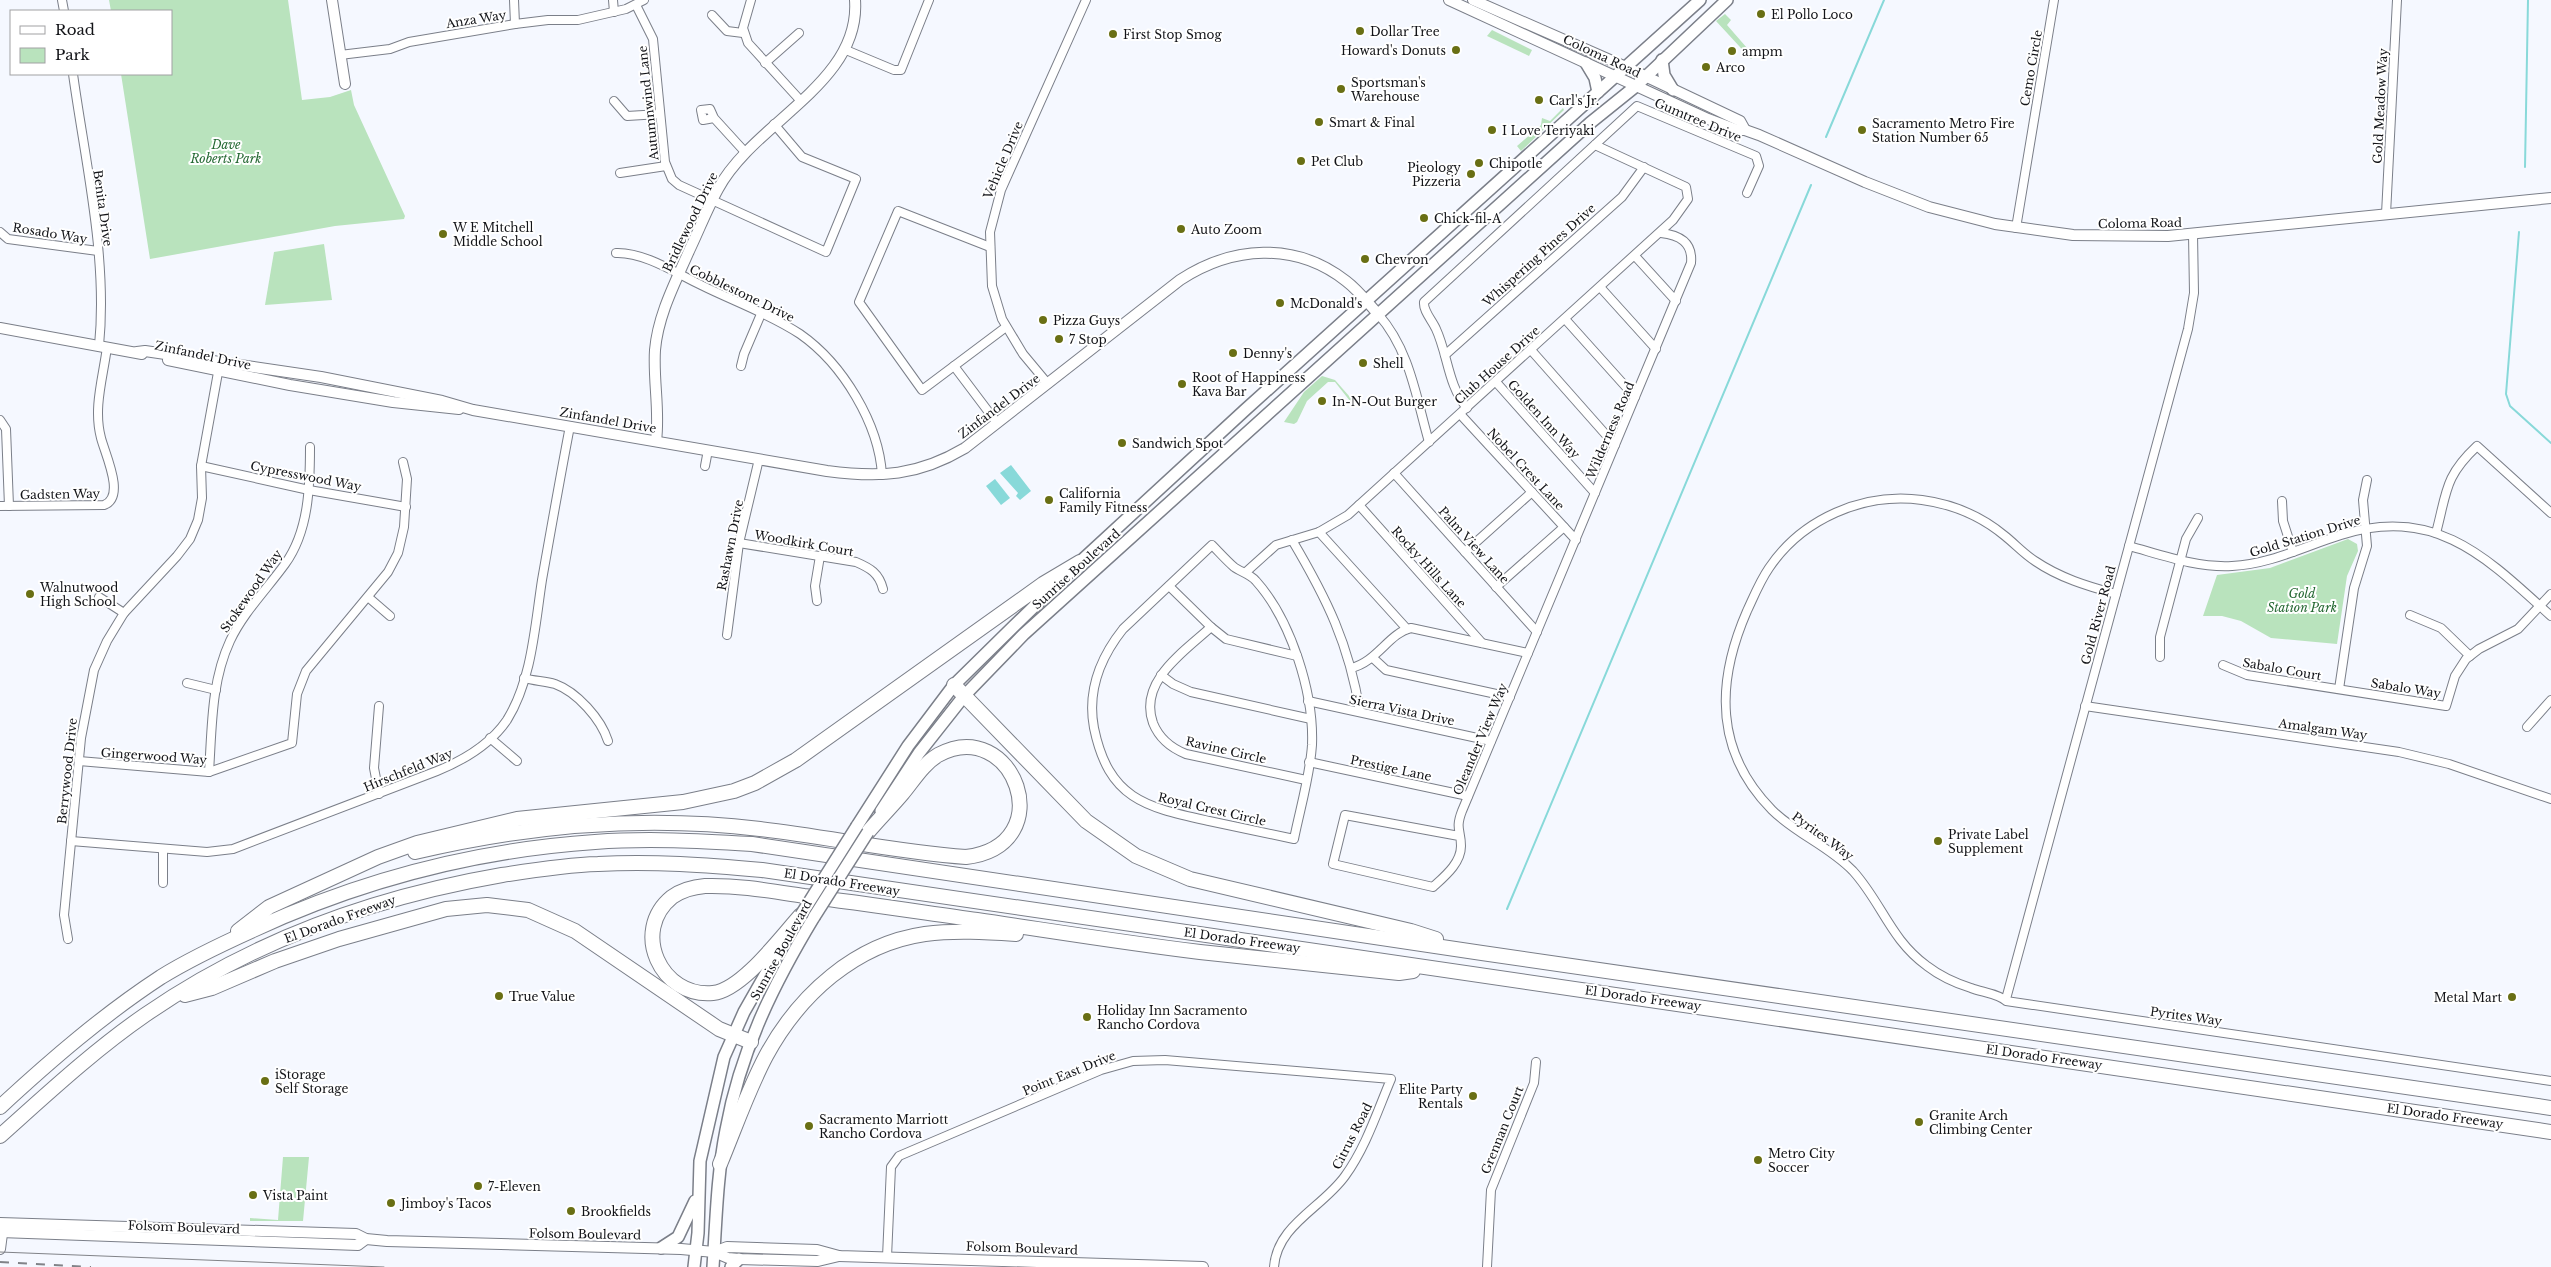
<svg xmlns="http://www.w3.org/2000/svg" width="2551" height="1267" viewBox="0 0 2551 1267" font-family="'Libre Baskerville',serif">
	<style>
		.green { fill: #b9e3bd }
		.water { fill: #88d9d9 }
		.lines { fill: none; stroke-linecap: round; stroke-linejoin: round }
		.stream { stroke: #88d9d9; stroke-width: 2 }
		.street-casing { stroke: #7b7f89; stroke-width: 10 }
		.secondary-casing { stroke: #7b7f89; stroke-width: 12 }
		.primary-casing { stroke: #7b7f89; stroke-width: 14 }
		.highway-casing { stroke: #7b7f89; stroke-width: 16 }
		.street { stroke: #fff; stroke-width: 8 }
		.secondary { stroke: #fff; stroke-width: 10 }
		.primary { stroke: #fff; stroke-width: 11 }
		.highway { stroke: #fff; stroke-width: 14 }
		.tram { stroke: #818388; stroke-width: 1 }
		.rail { stroke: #818388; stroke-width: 2; stroke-dasharray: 9 9; stroke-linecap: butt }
		.primary-bridge-casing { stroke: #7b7f89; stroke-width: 14; stroke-linecap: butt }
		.primary-bridge { stroke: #fff; stroke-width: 11 }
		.poi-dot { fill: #696f14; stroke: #fff; stroke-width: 2 }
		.labels { text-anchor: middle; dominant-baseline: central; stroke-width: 4; stroke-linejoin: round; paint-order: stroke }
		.poi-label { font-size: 12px; fill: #131418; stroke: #fff; text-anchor: start }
		.street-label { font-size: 12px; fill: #131418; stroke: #fff }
		.park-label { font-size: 12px; font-style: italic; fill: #236731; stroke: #fff }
	</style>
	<rect width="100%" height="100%" fill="#f5f8ff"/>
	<g class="green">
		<polygon points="109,0 288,0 302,100 330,97 351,90 354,105 405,216 404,219 335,226 150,259 121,74 171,74 171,11 111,11"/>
		<polygon points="1725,14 1731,20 1727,25 1754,56 1751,59 1716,21"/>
		<polygon points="1492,30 1532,50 1529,56 1487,36"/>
		<polygon points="1563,108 1564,110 1521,151 1517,146 1541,125 1542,118 1550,121"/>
		<polygon points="324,244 332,300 265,305 274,252"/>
		<polygon points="1322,376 1335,380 1356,404 1350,406 1350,401 1335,382 1328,382 1307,401 1297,422 1294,424 1284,422 1304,392"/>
		<polygon points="2348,539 2357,544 2358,551 2347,576 2337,644 2271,638 2241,621 2222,616 2203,616 2217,575 2270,568"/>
		<polygon points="283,1157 309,1157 303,1221 250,1221 250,1218 278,1220"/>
	</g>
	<g class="water">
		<polygon points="1011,465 1031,491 1020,500 1016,496 1018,493 1000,473"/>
		<polygon points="995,479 1010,498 1001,505 986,486"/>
	</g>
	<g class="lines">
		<g class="stream">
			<polyline points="1826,137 1884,0"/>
			<polyline points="2525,167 2528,0"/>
			<polyline points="2519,232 2506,394 2510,406 2551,443"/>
			<polyline points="1507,909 1811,185"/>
		</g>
		<defs>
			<g id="street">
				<polyline points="62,0 64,11"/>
				<polyline points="514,0 515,24"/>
				<polyline points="613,0 614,12"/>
				<polyline points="751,0 743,28 748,43 800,100"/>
				<polyline points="636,5 653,39 665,162 672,179 679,185 826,252 856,179 802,157 774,124"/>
				<polyline points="712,15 727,31 743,33"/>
				<polyline points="846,50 894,70 901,70 929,0"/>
				<polyline points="340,55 390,49 409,42 515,24 548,20 578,20 626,9 644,0"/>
				<polyline points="765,63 799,33"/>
				<path d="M73 74C85 161 108 258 99 346"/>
				<polyline points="614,101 627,116 660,114"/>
				<polyline points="714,118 703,120 701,110 710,109 714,118 745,152"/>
				<polyline points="620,173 666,166"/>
				<polyline points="2386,214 2397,0"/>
				<polyline points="2016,228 2054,0"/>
				<polyline points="0,232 8,239 98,251"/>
				<polyline points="990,247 898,211 859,302 922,390 1006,327"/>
				<path d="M616 253C644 252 676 273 701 285 733 301 770 314 800 334 843 364 879 424 882 475"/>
				<polyline points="1635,256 1676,301"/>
				<polyline points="1600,287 1656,349"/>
				<path d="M1378 314C1410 350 1416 397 1429 442"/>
				<polyline points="1565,319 1635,397"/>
				<polyline points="1531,350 1615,445"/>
				<polyline points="1445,355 1622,197 1644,167"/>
				<polyline points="741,366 744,354 761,314"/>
				<polyline points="954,366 997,423"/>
				<polyline points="1496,382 1595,493"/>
				<polyline points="1048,384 1023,354 1002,319 992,286 990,232 1001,190 1086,0"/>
				<path d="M1467 408C1448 386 1448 355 1436 329 1432 320 1423 311 1424 302L1637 106 1756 156 1759 166 1747 193"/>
				<polyline points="1460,414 1576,540"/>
				<polyline points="0,420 6,429 9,506"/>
				<polyline points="201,466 309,490 406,507"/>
				<polyline points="705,466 708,450"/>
				<polyline points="1394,473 1537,632"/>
				<polyline points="2282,501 2283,521 2293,552"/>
				<polyline points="1359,505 1482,643"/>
				<path d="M0 506 104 505C126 497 105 454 101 438 93 408 103 378 107 347"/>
				<polyline points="1319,532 1407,629"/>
				<path d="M2436 533C2447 492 2444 477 2477 446L2551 513"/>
				<path d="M1292 540C1327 599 1349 644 1360 712"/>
				<path d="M739 543 856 562C870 568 879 573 883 589"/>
				<path d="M1212 545C1219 552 1226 560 1234 567 1241 572 1250 574 1256 581 1291 620 1314 693 1312 745 1310 776 1300 809 1294 839 1266 833 1237 827 1209 821 1146 807 1109 800 1094 728 1087 691 1100 658 1123 629Z"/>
				<path d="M2129 546C2162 555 2197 568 2232 566 2271 564 2305 546 2341 535 2436 505 2487 558 2551 616"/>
				<polyline points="1465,552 1532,492"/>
				<polyline points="1246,572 1276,545 1319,532 1348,515 1673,220 1688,199 1686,187 1595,145"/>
				<polyline points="1169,586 1211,627 1226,639 1297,656"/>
				<polyline points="1496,587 1564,527"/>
				<path d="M2116 594C2087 586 2060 578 2035 561 2024 554 2015 544 2005 536 1981 516 1952 504 1922 500 1863 492 1802 519 1769 568 1760 581 1754 596 1747 611 1716 682 1714 751 1772 810 1796 834 1829 846 1853 871 1882 903 1890 939 1927 966 1940 976 1955 983 1971 988 1981 992 1999 994 2006 1001L2551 1081"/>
				<polyline points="99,597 124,613"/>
				<polyline points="368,597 390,616"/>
				<polyline points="817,601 815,586 820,556"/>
				<polyline points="2410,615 2441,628 2470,656"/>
				<path d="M1211 627C1185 651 1138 681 1153 723 1159 738 1171 748 1186 754L1306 780"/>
				<polyline points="727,635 739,543 759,459"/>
				<polyline points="2160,657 2160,637 2186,539 2198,518"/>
				<polyline points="1373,658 1386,670 1510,697"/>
				<polyline points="2223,665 2247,675 2446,706 2455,676 2466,659 2479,649 2518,629 2551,594"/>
				<path d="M1351 668C1377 662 1389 633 1411 628L1528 653"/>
				<polyline points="1161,675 1173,684 1191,692 1311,719"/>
				<path d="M524 678C534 681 545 681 555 684 577 692 601 719 608 741"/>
				<polyline points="187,683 216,690"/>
				<polyline points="2339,689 2354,588 2367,546 2363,500 2367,480"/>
				<polyline points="1308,701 1491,741"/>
				<polyline points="379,706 374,768 379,794"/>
				<polyline points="2085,706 2399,752 2449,764 2551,799"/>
				<polyline points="2527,727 2551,700"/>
				<polyline points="490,738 517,761"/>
				<polyline points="79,761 209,772 292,743 297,694 306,671 388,572 398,553 404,527 407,479 403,462"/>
				<polyline points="1309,762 1468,796"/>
				<path d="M209 772C212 728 211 682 230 641 243 613 267 589 285 564 309 531 310 486 310 447"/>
				<path d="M1459 836 1345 815 1333 864 1433 887C1445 876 1461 863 1461 846 1461 830 1455 829 1462 811L1691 263C1693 242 1679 235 1661 233"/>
				<path d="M71 841 207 852 233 849 437 771C464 760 490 745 507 720 532 680 535 625 542 580 551 529 560 478 570 426"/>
				<polyline points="163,883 163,849"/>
				<polyline points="68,939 64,915 81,738 94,670 107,641 124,613 177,556 190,539 198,520 202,498 201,466 219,367"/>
				<polyline points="2006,999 2188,329 2194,293 2193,234"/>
				<path d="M887 1257 891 1167 899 1156 1101 1070 1133 1061 1165 1060 1391 1079C1377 1112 1366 1147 1345 1176 1322 1208 1277 1225 1274 1267"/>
				<polyline points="1487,1267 1491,1190 1534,1083 1536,1062"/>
			</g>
			<g id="secondary">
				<polyline points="332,0 345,84"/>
				<polyline points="1449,0 1708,119 1737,130 1745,130 1759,135 1865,182 1929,207 1995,224 2073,235 2168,236 2551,198"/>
				<polyline points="1473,0 1626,67 1740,121 1745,130"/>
				<polyline points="0,328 142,354"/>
				<path d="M137 352 145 351 321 377 442 401 473 410 827 471C880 478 918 476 965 448L1180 280C1232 246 1295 241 1346 281 1358 290 1368 303 1378 314"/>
				<polyline points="168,360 290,385 393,402 459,409"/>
				<path d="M656 441C660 410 653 381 655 350 658 315 675 283 689 251 699 230 707 209 718 189 755 121 861 83 855 0"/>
				<polyline points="0,1223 356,1234 366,1239 387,1241 681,1249 714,1252 728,1258 739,1259 818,1261 839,1256"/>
				<polyline points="0,1232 358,1245 366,1239"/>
				<polyline points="0,1249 3,1226"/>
				<polyline points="714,1252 727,1247 817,1250 839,1256 1203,1267"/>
			</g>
			<g id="primary">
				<polyline points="1662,60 1664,75 1673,90"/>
				<polyline points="1586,63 1595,78 1598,92"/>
				<polyline points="881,811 919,753 964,696 1024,634 1590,123 1636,86 1727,0"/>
				<polyline points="857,826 908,746 954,685 1014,626 1080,562 1245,410 1700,0"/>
				<polyline points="661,1248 678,1237 695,1201"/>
				<polyline points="694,1267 698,1233 700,1161 724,1057 744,1012 785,940"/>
				<path d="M713 1267C716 1222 717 1175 726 1130 740 1052 773 985 814 917"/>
				<polyline points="731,1267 739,1259"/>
			</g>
			<g id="highway">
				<polyline points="954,685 1086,821 1136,856 1190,879 1411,931 1436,939"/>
				<path d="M415 852C529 825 645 815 760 829 829 837 897 852 966 857 1063 845 1013 714 938 755 923 764 913 781 902 794 891 807 879 819 868 832"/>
				<path d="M801 915C781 937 742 990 713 993 661 998 630 931 672 897 682 890 693 887 705 886 738 885 771 891 804 896 862 903 920 912 977 920 1052 931 1126 943 1200 952 1266 959 1333 966 1399 973L1413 971"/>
				<polyline points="238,931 269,907 378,857 417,843 517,819 683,802 734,791 755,783 796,760 1043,584 1080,562"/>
				<polyline points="185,995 212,988 275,961 339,939 446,909 487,905 528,910 575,931 719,1029 751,1042"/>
				<path d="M0 1107C51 1060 103 1015 161 977 190 959 222 944 253 930 361 880 477 850 595 842 648 838 700 841 752 844L1482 953 2551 1108"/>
				<path d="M0 1136C47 1094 93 1051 145 1015 252 941 374 897 502 875 534 870 566 865 598 864 653 861 707 865 762 870L2551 1132"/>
				<path d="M720 1164C735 1128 748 1090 766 1056 799 995 855 944 925 934 955 930 986 932 1016 934"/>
			</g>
		</defs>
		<use href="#street" class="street-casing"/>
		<use href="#secondary" class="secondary-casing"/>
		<use href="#primary" class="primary-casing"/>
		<use href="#highway" class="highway-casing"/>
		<use href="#street" class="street"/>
		<use href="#secondary" class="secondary"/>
		<use href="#primary" class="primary"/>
		<use href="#highway" class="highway"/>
		<polyline class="tram" points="0,1252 384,1267"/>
		<polyline class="rail" points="0,1262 91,1267"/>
		<defs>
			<g id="primary-bridge">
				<polyline points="801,915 857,826"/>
				<polyline points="814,917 868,832"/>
			</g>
		</defs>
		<use href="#primary-bridge" class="primary-bridge-casing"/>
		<use href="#primary-bridge" class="primary-bridge"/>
	</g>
	<g class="poi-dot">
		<circle cx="1761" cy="14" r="5"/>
		<circle cx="1360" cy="31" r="5"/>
		<circle cx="1113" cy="34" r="5"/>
		<circle cx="1456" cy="50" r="5"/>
		<circle cx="1732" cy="51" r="5"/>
		<circle cx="1706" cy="67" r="5"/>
		<circle cx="1341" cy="89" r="5"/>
		<circle cx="1539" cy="100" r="5"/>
		<circle cx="1319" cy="122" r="5"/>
		<circle cx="1492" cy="130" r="5"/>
		<circle cx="1862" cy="130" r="5"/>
		<circle cx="1301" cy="161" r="5"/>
		<circle cx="1479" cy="163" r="5"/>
		<circle cx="1471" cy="174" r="5"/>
		<circle cx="1424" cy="218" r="5"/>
		<circle cx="1181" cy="229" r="5"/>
		<circle cx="443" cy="234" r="5"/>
		<circle cx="1365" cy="259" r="5"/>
		<circle cx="1280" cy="303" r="5"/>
		<circle cx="1043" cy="320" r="5"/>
		<circle cx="1059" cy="339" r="5"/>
		<circle cx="1233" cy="353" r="5"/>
		<circle cx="1363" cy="363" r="5"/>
		<circle cx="1182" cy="384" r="5"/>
		<circle cx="1322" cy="401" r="5"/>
		<circle cx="1122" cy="443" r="5"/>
		<circle cx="1049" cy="500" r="5"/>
		<circle cx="30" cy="594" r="5"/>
		<circle cx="1938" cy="841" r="5"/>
		<circle cx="499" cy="996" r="5"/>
		<circle cx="2512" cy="997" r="5"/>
		<circle cx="1087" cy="1017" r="5"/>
		<circle cx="265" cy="1081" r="5"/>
		<circle cx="1473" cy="1096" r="5"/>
		<circle cx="1919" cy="1122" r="5"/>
		<circle cx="809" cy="1126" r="5"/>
		<circle cx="1758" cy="1160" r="5"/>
		<circle cx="478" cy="1186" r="5"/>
		<circle cx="253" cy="1195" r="5"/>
		<circle cx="391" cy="1203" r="5"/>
		<circle cx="571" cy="1211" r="5"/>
	</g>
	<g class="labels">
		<g class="poi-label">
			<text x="1771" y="14">El Pollo Loco</text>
			<text x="1370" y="31">Dollar Tree</text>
			<text x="1123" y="34">First Stop Smog</text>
			<text x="1446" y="50" text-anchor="end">Howard's Donuts</text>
			<text x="1742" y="51">ampm</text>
			<text x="1716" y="67">Arco</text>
			<text x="1351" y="82">Sportsman's<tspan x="1351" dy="14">Warehouse</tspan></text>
			<text x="1549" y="100">Carl's Jr.</text>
			<text x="1329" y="122">Smart &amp; Final</text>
			<text x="1872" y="123">Sacramento Metro Fire<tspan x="1872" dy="14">Station Number 65</tspan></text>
			<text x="1502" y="130">I Love Teriyaki</text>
			<text x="1311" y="161">Pet Club</text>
			<text x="1489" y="163">Chipotle</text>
			<text x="1461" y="167" text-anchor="end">Pieology<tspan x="1461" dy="14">Pizzeria</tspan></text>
			<text x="1434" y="218">Chick-fil-A</text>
			<text x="453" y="227">W E Mitchell<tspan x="453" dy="14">Middle School</tspan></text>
			<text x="1191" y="229">Auto Zoom</text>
			<text x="1375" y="259">Chevron</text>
			<text x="1290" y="303">McDonald's</text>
			<text x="1053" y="320">Pizza Guys</text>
			<text x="1069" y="339">7 Stop</text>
			<text x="1243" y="353">Denny's</text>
			<text x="1373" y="363">Shell</text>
			<text x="1192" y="377">Root of Happiness<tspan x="1192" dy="14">Kava Bar</tspan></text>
			<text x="1332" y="401">In-N-Out Burger</text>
			<text x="1132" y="443">Sandwich Spot</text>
			<text x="1059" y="493">California<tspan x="1059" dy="14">Family Fitness</tspan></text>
			<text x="40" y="587">Walnutwood<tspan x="40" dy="14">High School</tspan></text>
			<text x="1948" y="834">Private Label<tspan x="1948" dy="14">Supplement</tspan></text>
			<text x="509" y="996">True Value</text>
			<text x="2502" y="997" text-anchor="end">Metal Mart</text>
			<text x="1097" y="1010">Holiday Inn Sacramento<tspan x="1097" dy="14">Rancho Cordova</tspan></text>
			<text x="275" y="1074">iStorage<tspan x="275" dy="14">Self Storage</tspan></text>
			<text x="1463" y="1089" text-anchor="end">Elite Party<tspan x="1463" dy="14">Rentals</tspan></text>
			<text x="1929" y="1115">Granite Arch<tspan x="1929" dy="14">Climbing Center</tspan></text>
			<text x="819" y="1119">Sacramento Marriott<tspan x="819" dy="14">Rancho Cordova</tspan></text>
			<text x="1768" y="1153">Metro City<tspan x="1768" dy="14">Soccer</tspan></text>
			<text x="488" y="1186">7-Eleven</text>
			<text x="263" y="1195">Vista Paint</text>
			<text x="401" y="1203">Jimboy's Tacos</text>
			<text x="581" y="1211">Brookfields</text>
		</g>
		<g class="street-label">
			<text transform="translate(476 19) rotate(-9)">Anza Way</text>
			<text transform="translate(1602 56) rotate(25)">Coloma Road</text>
			<text transform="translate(2031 68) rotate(-80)">Cemo Circle</text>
			<text transform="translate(648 103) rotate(-96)">Autumnwind Lane</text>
			<text transform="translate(2380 106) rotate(-87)">Gold Meadow Way</text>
			<text transform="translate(1698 120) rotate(23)">Gumtree Drive</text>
			<text transform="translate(1003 160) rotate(-67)">Vehicle Drive</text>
			<text transform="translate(103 208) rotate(82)">Benita Drive</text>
			<text transform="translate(690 222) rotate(-64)">Bridlewood Drive</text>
			<text transform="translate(2140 223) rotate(-1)">Coloma Road</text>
			<text transform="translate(50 233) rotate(9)">Rosado Way</text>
			<text transform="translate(1539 255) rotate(-42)">Whispering Pines Drive</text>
			<text transform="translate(742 293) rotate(26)">Cobblestone Drive</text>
			<text transform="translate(203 355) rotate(12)">Zinfandel Drive</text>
			<text transform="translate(1497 365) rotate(-42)">Club House Drive</text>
			<text transform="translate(999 406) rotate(-37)">Zinfandel Drive</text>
			<text transform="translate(1544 419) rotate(48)">Golden Inn Way</text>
			<text transform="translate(608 420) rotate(10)">Zinfandel Drive</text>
			<text transform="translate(1610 430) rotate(-67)">Wilderness Road</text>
			<text transform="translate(1526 469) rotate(47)">Nobel Crest Lane</text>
			<text transform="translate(306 476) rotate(11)">Cypresswood Way</text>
			<text transform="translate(60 494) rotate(-1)">Gadsten Way</text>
			<text transform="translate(2305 536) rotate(-17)">Gold Station Drive</text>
			<text transform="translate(804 543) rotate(10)">Woodkirk Court</text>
			<text transform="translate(730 545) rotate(-79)">Rashawn Drive</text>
			<text transform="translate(1474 545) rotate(48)">Palm View Lane</text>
			<text transform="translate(1429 567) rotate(48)">Rocky Hills Lane</text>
			<text transform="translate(1076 569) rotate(-42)">Sunrise Boulevard</text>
			<text transform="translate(251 591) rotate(-55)">Stokewood Way</text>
			<text transform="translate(2098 615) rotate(-75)">Gold River Road</text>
			<text transform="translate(2282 669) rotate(10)">Sabalo Court</text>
			<text transform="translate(2406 688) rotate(9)">Sabalo Way</text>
			<text transform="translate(1402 710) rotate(12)">Sierra Vista Drive</text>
			<text transform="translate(2323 729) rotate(8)">Amalgam Way</text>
			<text transform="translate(1480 739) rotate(-67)">Oleander View Way</text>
			<text transform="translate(1226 750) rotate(13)">Ravine Circle</text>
			<text transform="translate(154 756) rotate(4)">Gingerwood Way</text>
			<text transform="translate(1391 768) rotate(12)">Prestige Lane</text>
			<text transform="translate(408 770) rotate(-22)">Hirschfeld Way</text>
			<text transform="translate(67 771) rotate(-84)">Berrywood Drive</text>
			<text transform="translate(1212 809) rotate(13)">Royal Crest Circle</text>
			<text transform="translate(1823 836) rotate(36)">Pyrites Way</text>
			<text transform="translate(842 882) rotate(9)">El Dorado Freeway</text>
			<text transform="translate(340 919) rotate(-20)">El Dorado Freeway</text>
			<text transform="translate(1242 940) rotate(8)">El Dorado Freeway</text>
			<text transform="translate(781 950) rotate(-61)">Sunrise Boulevard</text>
			<text transform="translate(1643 998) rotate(8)">El Dorado Freeway</text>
			<text transform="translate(2186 1016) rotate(8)">Pyrites Way</text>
			<text transform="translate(2044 1057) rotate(8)">El Dorado Freeway</text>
			<text transform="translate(1069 1073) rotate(-22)">Point East Drive</text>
			<text transform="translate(2445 1116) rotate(8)">El Dorado Freeway</text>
			<text transform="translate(1502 1130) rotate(-68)">Grennan Court</text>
			<text transform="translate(1352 1136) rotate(-63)">Citrus Road</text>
			<text transform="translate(184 1227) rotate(2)">Folsom Boulevard</text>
			<text transform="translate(585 1234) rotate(1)">Folsom Boulevard</text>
			<text transform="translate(1022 1248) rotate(2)">Folsom Boulevard</text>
		</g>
		<g class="park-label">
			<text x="226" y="144">Dave<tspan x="226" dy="14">Roberts Park</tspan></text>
			<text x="2302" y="593">Gold<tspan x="2302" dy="14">Station Park</tspan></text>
		</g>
	</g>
	<rect x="10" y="10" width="162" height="65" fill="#ffffff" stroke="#a1a1a3"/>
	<rect x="20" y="26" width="25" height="8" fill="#ffffff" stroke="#a1a1a3"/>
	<text x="55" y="35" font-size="15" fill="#131418">Road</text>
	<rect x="20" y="48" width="25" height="15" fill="#b9e3bd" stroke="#a1a1a3"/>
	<text x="55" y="60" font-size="15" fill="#131418">Park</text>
</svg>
